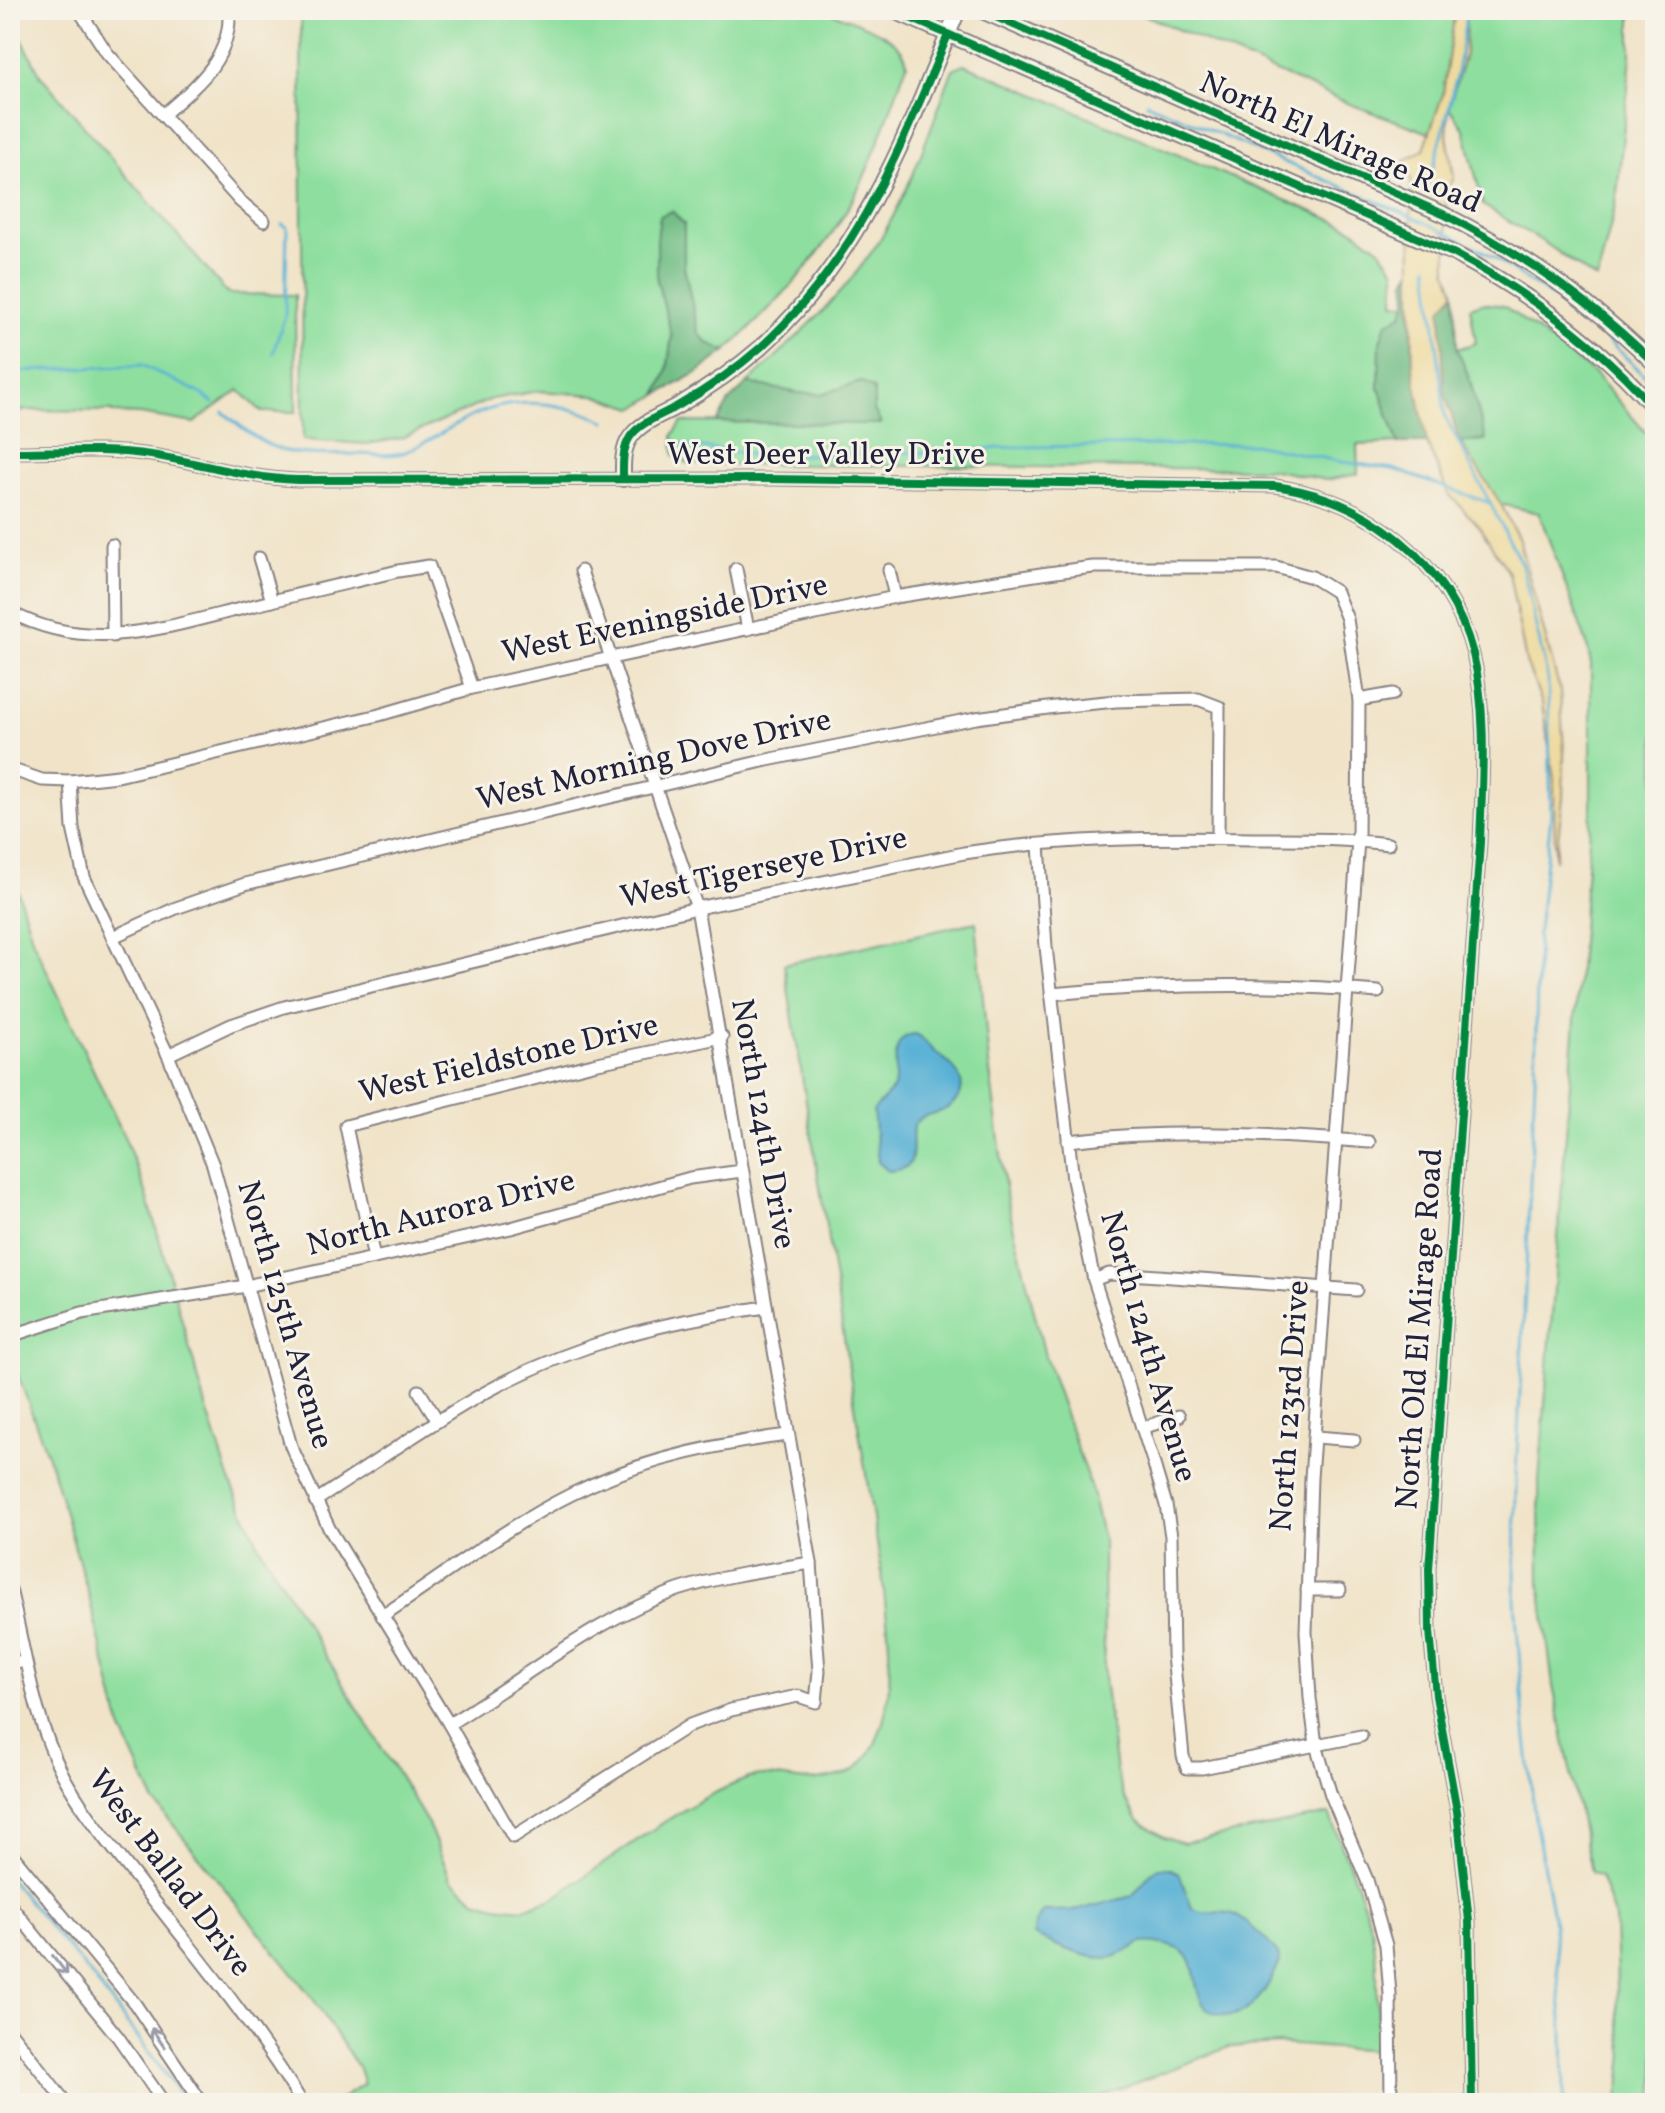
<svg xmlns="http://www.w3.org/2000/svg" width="1665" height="2113" viewBox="0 0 1665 2113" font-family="Vollkorn,serif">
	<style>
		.green { fill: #8edf9f; stroke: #58806d; stroke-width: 2 }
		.forest { fill: #72be86; stroke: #4a7060; stroke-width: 2 }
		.sand { fill: #eeda9e; stroke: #887e6c; stroke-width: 2 }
		.water { fill: #58b1d5; stroke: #3d6a88; stroke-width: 2 }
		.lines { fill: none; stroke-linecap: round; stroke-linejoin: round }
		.stream { stroke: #58b1d5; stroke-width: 3 }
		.minor-casing { stroke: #898282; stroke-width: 15 }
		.major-casing { stroke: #898282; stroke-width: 18 }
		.minor { stroke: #fff; stroke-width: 11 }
		.major { stroke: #fff; stroke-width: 14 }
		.cycleway-casing { stroke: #f7f3e8; stroke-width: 13 }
		.cycleway { stroke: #00873e; stroke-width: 8 }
		.oneway { stroke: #9c9ca7 }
		.labels { text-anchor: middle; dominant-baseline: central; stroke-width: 6; stroke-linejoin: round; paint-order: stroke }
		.street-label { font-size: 32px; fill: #22223b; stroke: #f7f3e8 }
	</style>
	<rect width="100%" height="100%" fill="#f7f3e8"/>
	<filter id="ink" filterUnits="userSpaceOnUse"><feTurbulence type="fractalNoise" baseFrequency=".0125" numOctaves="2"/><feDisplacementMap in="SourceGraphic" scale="16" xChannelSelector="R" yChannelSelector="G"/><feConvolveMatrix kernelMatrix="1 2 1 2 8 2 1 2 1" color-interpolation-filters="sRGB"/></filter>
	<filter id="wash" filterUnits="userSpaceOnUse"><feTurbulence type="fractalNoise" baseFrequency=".006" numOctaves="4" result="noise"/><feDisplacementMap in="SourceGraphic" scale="32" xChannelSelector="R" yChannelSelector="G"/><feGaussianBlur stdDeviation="1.8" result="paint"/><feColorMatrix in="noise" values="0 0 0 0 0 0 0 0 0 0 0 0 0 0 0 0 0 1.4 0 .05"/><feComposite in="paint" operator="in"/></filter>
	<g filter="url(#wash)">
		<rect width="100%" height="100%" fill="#f0e3c8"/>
		<g class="green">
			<path d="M301 10H825C850 21 904 34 907 64 893 102 880 142 863 179 832 247 779 301 726 351L707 343 698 332 684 267V224L657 280 672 335 667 372 657 395 634 408 594 395 538 391 492 399 402 438 367 444 303 440Z"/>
			<polygon points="1133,10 1455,10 1443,94 1429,133 1350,104"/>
			<polygon points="1466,10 1631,10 1631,56 1616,204 1597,280 1548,245 1483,205 1464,129 1449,107 1465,54"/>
			<polygon points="10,16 41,76 228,294 295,295 296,412 262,412 239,390 194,423 140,414 112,413 112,411 20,410 20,413 10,413"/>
			<path d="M964 64 1351 228 1380 249 1395 271 1394 303H1407L1402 314 1386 324 1379 388 1398 443 1357 445 1358 474 1326 480 1269 469 689 464 674 456 673 435 682 422 881 424 874 410V389L861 382 822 394 798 393 748 383C797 337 849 291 884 233 914 181 932 124 953 69Z"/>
			<polygon points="1482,303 1504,306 1595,374 1655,443 1655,2103 1618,2103 1624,2055 1618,2019 1615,1919 1600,1876 1591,1872 1553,1686 1540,1583 1539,1481 1591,814 1591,664 1586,641 1539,513 1501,504 1460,442 1485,440 1457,349 1476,343 1470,307"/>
			<path d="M10 865 33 941 124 1136 146 1192 207 1410 229 1478 258 1544 428 1824 451 1879 476 1900 496 1906 523 1909 552 1899C611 1860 679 1805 744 1780 770 1769 791 1784 817 1780 828 1778 849 1776 857 1768 904 1724 888 1632 882 1574L784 964 976 922 989 1064 1007 1201 1045 1356 1091 1488 1103 1539 1104 1679 1116 1771 1124 1797 1138 1820 1164 1837 1184 1843 1329 1814 1357 1884 1372 1929 1377 1965V2051L1280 2044 1229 2047 1083 2103H334L364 2084 359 2069 314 2000 154 1801 121 1728 88 1593 52 1468 10 1353Z"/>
		</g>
		<g class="forest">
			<polygon points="672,211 684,224 684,267 698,332 707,343 726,351 697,373 657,395 667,372 672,336 657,280 657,238 660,216"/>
			<polygon points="1410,273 1413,367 1427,443 1398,443 1379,388 1380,341 1386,324 1402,314 1407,303 1406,280"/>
			<polygon points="1455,292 1457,349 1469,377 1486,440 1460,442 1444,391 1441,309"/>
			<polygon points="861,382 874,389 874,410 881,424 717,422 730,400 748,383 798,393 821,394"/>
		</g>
		<polygon class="sand" points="1455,10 1466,10 1465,54 1449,107 1447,136 1454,178 1446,192 1447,271 1455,292 1441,309 1444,391 1460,442 1501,504 1519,540 1560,691 1564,753 1563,798 1555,861 1554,779 1542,703 1526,662 1509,573 1480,528 1448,493 1427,443 1413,367 1411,179 1405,161 1424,149 1443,94"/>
		<g class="water">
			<path d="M916 1034C924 1038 927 1045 934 1051 954 1065 978 1088 946 1109 936 1115 919 1113 914 1126 907 1143 926 1170 888 1171L878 1162 873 1111 894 1088C898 1069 888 1035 916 1034Z"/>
			<path d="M1158 1868H1169L1179 1873 1192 1908C1203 1915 1216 1911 1229 1913 1241 1914 1271 1944 1278 1954L1280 1962C1269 1985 1252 2020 1221 2015 1212 2013 1206 2010 1202 2002 1189 1980 1204 1953 1167 1945 1133 1938 1141 1947 1116 1956 1094 1964 1054 1945 1034 1935L1035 1923 1043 1911 1078 1910 1132 1896 1150 1874Z"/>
		</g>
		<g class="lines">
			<g class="stream">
				<polyline points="922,10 924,11"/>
				<polyline points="1147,103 1424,222 1487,253 1571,309 1595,328 1655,385"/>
				<path d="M1429 183C1445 125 1461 70 1466 10"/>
				<polyline points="1428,266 1445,416 1522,565 1548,679 1551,816 1538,930 1535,1081 1516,1475 1515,1600 1524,1720 1535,1821 1553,1916 1563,2030 1564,2103"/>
				<polyline points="273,353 285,316 287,227 282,224"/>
				<polyline points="10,372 142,365 202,394 213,403"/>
				<path d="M223 412C278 458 286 455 357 454 371 454 392 457 405 452 428 443 448 428 470 417 514 395 562 402 605 421"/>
				<polyline points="676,444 748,454 803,455 943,452 1015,447 1253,444 1342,462 1393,469 1490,503"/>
				<polyline points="10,1879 91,1975 187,2103"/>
			</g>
		</g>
	</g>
	<g filter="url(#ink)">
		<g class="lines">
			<defs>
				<g id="minor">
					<polyline points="79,10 107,53 240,201 264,221"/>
					<path d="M163 115C196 86 232 59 229 10"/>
					<path d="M10 452C57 452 105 448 151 455 203 463 243 478 297 480L769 479 1275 486C1367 499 1449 561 1473 654 1488 714 1482 781 1480 843L1429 1569 1430 1631 1436 1696 1457 1811 1469 1921 1472 2103"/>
					<polyline points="112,545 113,636"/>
					<polyline points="259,558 272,601"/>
					<polyline points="736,569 748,629"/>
					<polyline points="889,570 895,597"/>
					<path d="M10 612C91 655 165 627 248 607 298 594 348 583 398 571L429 566 472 688"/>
					<polyline points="1359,700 1393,694"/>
					<polyline points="10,769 42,780 70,781 118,776 379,715 472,688 895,597 1041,574 1093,567 1276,567 1312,577 1336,592 1347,619 1359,700 1358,840 1311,1478 1306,1632 1310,1698 1316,1745 1331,1795 1367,1880 1386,1945 1390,1994 1391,2103"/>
					<polyline points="70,781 73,828 84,877 168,1055 213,1165 291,1446 329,1528 449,1724 513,1837 690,1725 731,1710 798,1696 816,1702 819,1671 811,1563 697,908 581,571"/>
					<polyline points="1039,845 1046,947 1073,1180 1094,1280 1153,1461 1166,1505 1171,1536 1173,1655 1183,1756 1187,1768 1202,1768 1361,1736"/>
					<polyline points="113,937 176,908 245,884 767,760 976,718 1055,707 1116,701 1198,699 1219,707 1218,838"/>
					<path d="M1051 994C1161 984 1268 982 1378 992"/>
					<path d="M168 1055 231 1025 284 1007 697 908 964 853C1059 838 1157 837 1253 839 1298 839 1343 838 1388 844"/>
					<path d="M1068 1141C1168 1129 1268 1134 1369 1142"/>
					<polyline points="374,1258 346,1126 593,1064 722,1037"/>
					<polyline points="1094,1280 1109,1274 1144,1275 1356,1290"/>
					<polyline points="10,1336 82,1313 246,1286 511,1228 690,1178 742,1171"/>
					<polyline points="419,1391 438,1421"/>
					<polyline points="1142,1428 1179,1416"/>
					<polyline points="1316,1437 1354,1440"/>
					<path d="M315 1501C372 1465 427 1425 486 1392 575 1343 666 1321 766 1307"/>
					<path d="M10 1589C25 1651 33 1717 63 1775 85 1816 116 1851 144 1888 199 1958 256 2027 302 2103"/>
					<polyline points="1307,1590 1340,1590"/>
					<path d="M382 1616C445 1575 505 1527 572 1494 639 1460 714 1444 788 1435"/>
					<polyline points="10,1664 24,1661"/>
					<path d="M449 1724C524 1679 595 1619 678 1590 721 1576 766 1570 811 1563"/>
					<polyline points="10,1852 135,2004 202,2103"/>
					<polyline points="10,1905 118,2037 164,2103"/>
					<polyline points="10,2031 66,2103"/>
				</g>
				<g id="major">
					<path d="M892 10 1455 254C1530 294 1599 345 1655 409"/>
					<path d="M980 10 1443 214C1522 253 1592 302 1655 364"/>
					<path d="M623 479C623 464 622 450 630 438 641 421 665 414 681 404 708 388 736 369 760 348 862 256 907 134 958 10"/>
				</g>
			</defs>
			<use href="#minor" class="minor-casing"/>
			<use href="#major" class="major-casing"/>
			<use href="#minor" class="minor"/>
			<use href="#major" class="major"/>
			<defs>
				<g id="cycleway">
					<path d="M892 10 1455 254C1530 294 1599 345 1655 409"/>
					<path d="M980 10 1443 214C1522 253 1592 302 1655 364"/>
					<path d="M10 452C57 452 105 448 151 455 203 463 243 478 297 480L769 479 1275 486C1367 499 1449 561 1473 654 1488 714 1482 781 1480 843L1429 1569 1430 1631 1436 1696 1457 1811 1469 1921 1472 2103"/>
					<path d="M623 479C623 464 622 450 630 437 641 421 665 414 681 404 709 388 737 368 761 347 858 258 898 153 948 35"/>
				</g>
			</defs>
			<use href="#cycleway" class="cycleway-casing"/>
			<use href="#cycleway" class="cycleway"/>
		</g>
		<defs><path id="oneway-shaft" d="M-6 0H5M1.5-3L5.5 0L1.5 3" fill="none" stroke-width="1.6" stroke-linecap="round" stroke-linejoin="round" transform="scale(2)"/></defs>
		<g class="oneway">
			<use href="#oneway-shaft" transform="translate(60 1965) rotate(52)"/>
			<use href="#oneway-shaft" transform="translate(158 2038) rotate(-124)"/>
		</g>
	</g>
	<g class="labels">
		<g class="street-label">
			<text transform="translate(1340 144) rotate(24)">North El Mirage Road</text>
			<text x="826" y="456">West Deer Valley Drive</text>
			<text transform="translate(665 620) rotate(-12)">West Eveningside Drive</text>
			<text transform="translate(654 761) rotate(-13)">West Morning Dove Drive</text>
			<text transform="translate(764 869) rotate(-12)">West Tigerseye Drive</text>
			<text transform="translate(509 1060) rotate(-13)">West Fieldstone Drive</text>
			<text transform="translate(762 1124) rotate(80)">North 124th Drive</text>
			<text transform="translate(441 1214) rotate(-14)">North Aurora Drive</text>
			<text transform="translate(284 1315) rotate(74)">North 125th Avenue</text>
			<text transform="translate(1421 1329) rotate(-86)">North Old El Mirage Road</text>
			<text transform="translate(1147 1347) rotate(74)">North 124th Avenue</text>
			<text transform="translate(1291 1406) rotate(-86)">North 123rd Drive</text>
			<text transform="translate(169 1874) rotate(53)">West Ballad Drive</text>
		</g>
	</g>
	<rect width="1665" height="2113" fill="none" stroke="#f7f3e8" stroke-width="40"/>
</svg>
